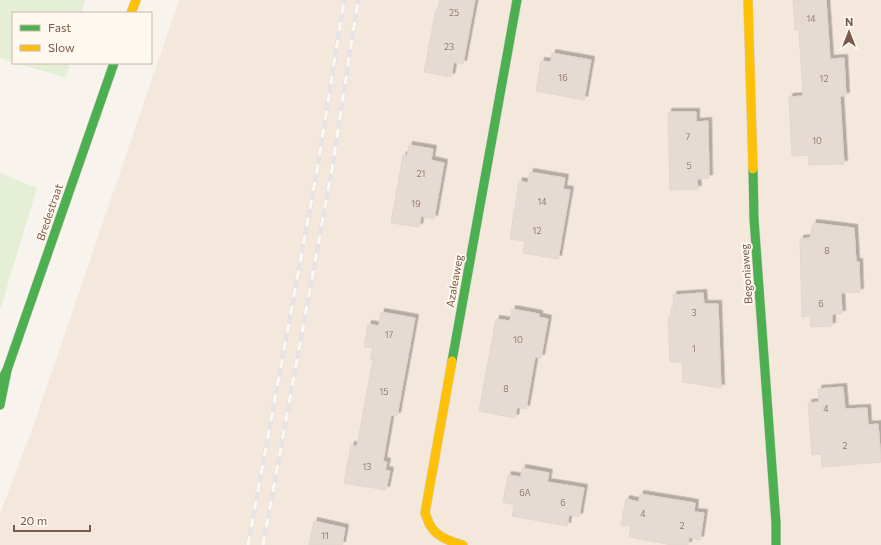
<svg xmlns="http://www.w3.org/2000/svg" width="881" height="545" viewBox="0 0 881 545" font-family="Commissioner,sans-serif">
	<style>
		.residential { fill: #f4e8dc }
		.green { fill: #e5efd6 }
		.building { fill: #e5dbd3; stroke: #e2d6ce; filter: url(#shadow) }
		.lines { fill: none; stroke-linecap: round; stroke-linejoin: round }
		.fast-casing { stroke: #d8cfc8; stroke-width: 10 }
		.slow-casing { stroke: #d8cfc8; stroke-width: 10 }
		.fast { stroke: #4caf50; stroke-width: 9 }
		.slow { stroke: #ffc107; stroke-width: 9 }
		.rail-casing { stroke: #e5e3e5; stroke-width: 4.5 }
		.rail { stroke: #fff8ef; stroke-width: 3; stroke-dasharray: 9; stroke-linecap: butt }
		.labels { text-anchor: middle; dominant-baseline: central; stroke-width: 4; stroke-linejoin: round; paint-order: stroke }
		.number-label { font-size: 9px; fill: #967c6e }
		.street-label { font-size: 11px; fill: #79594a; stroke: #fff8ef }
	</style>
	<defs>
		<filter id="shadow"><feDropShadow dx="3.5" dy="-3.5" stdDeviation="0" flood-color="#0004"/></filter>
	</defs>
	<rect width="100%" height="100%" fill="#f8f3ec"/>
	<polygon class="residential" points="179,0 881,0 881,545 0,545 0,514 34,424"/>
	<g class="green">
		<polygon points="0,0 85,0 82,13 13,13 13,62 0,58"/>
		<polygon points="16,63 70,63 66,78"/>
		<polygon points="0,173 37,188 0,310"/>
	</g>
	<g class="building">
		<polygon points="440,0 475,0 463,64 454,62 451,77 424,72 436,9 438,9"/>
		<polygon points="793,0 826,0 830,59 844,58 846,96 840,96 844,164 809,165 809,155 792,156 789,97 803,96 799,30 795,30"/>
		<polygon points="552,53 591,60 584,100 536,91 541,61 551,62"/>
		<polygon points="668,112 696,112 696,122 708,121 709,178 697,179 698,189 670,190"/>
		<polygon points="409,145 433,149 431,160 444,163 434,219 421,216 419,227 391,223 403,155 407,156"/>
		<polygon points="530,172 565,178 563,189 570,190 558,259 523,253 525,241 510,239 519,181 528,183"/>
		<polygon points="813,223 854,228 856,262 859,262 860,292 841,293 842,314 832,314 832,326 811,327 810,316 802,317 800,239 810,238"/>
		<polygon points="703,293 704,304 718,304 721,388 683,382 682,362 670,362 668,318 671,316 671,308 674,306 673,295"/>
		<polygon points="512,309 539,314 539,317 548,319 541,358 535,357 526,409 517,407 515,418 479,411 496,319 510,321"/>
		<polygon points="381,312 415,318 397,416 391,415 383,461 387,462 385,470 390,471 386,490 344,483 351,445 357,446 373,359 370,359 373,348 364,347 368,324 379,326"/>
		<polygon points="843,387 845,409 867,408 868,425 878,424 881,462 822,467 821,454 812,455 808,403 819,402 818,389"/>
		<polygon points="522,468 549,473 547,482 584,488 579,517 569,515 567,526 512,516 514,505 503,502 508,475 521,477"/>
		<polygon points="640,494 695,503 694,512 704,513 700,540 689,537 688,545 672,545 629,537 631,526 621,525 626,499 639,502"/>
		<polygon points="314,521 345,528 342,545 309,545"/>
	</g>
	<g class="lines">
		<defs>
			<g id="fast">
				<polyline points="753,169 754,219 776,523 776,545"/>
				<polyline points="452,361 517,0"/>
				<polyline points="0,383 7,370 114,63"/>
				<polyline points="0,405 7,370"/>
			</g>
			<g id="slow">
				<polyline points="748,0 753,169"/>
				<polyline points="131,13 136,0"/>
				<path d="M452 361 425 513C427 517 428 522 430 525 436 537 451 542 463 545"/>
			</g>
		</defs>
		<use href="#fast" class="fast-casing"/>
		<use href="#slow" class="slow-casing"/>
		<use href="#fast" class="fast"/>
		<use href="#slow" class="slow"/>
		<defs>
			<g id="rail">
				<polyline points="248,545 318,165 344,0"/>
				<polyline points="263,545 332,169 358,0"/>
			</g>
		</defs>
		<use href="#rail" class="rail-casing"/>
		<use href="#rail" class="rail"/>
	</g>
	<g class="labels">
		<g class="number-label">
			<text x="454" y="12">25</text>
			<text x="811" y="18">14</text>
			<text x="449" y="46">23</text>
			<text x="563" y="77">16</text>
			<text x="824" y="78">12</text>
			<text x="688" y="136">7</text>
			<text x="817" y="140">10</text>
			<text x="689" y="165">5</text>
			<text x="421" y="173">21</text>
			<text x="542" y="201">14</text>
			<text x="416" y="203">19</text>
			<text x="537" y="230">12</text>
			<text x="827" y="250">8</text>
			<text x="821" y="303">6</text>
			<text x="694" y="312">3</text>
			<text x="389" y="334">17</text>
			<text x="518" y="339">10</text>
			<text x="694" y="348">1</text>
			<text x="506" y="388">8</text>
			<text x="384" y="391">15</text>
			<text x="826" y="408">4</text>
			<text x="845" y="445">2</text>
			<text x="367" y="466">13</text>
			<text x="525" y="492">6A</text>
			<text x="563" y="502">6</text>
			<text x="643" y="513">4</text>
			<text x="682" y="525">2</text>
			<text x="325" y="535">11</text>
		</g>
		<g class="street-label">
			<text transform="translate(49 212) rotate(-71)">Bredestraat</text>
			<text transform="translate(746 274) rotate(-94)">Begoniaweg</text>
			<text transform="translate(454 281) rotate(-80)">Azaleaweg</text>
		</g>
	</g>
	<rect x="12" y="12" width="140" height="52" fill="#fff8ef" stroke="#c9b8ad"/>
	<rect x="20" y="25" width="20" height="6" fill="#4caf50" stroke="#c9b8ad"/>
	<text x="48" y="32" font-size="12" fill="#79594a">Fast</text>
	<rect x="20" y="45" width="20" height="6" fill="#ffc107" stroke="#c9b8ad"/>
	<text x="48" y="52" font-size="12" fill="#79594a">Slow</text>
	<g transform="translate(849 32)" stroke="#fff8ef" stroke-width="3" paint-order="stroke">
	<path d="M0-3L7 15L0 10L-7 15Z" fill="#79594a"/>
	<text y="-6" font-size="11" font-weight="bold" text-anchor="middle" fill="#79594a">N</text>
	</g>
	<path d="M14 525v6h76v-6" fill="none" stroke="#79594a" stroke-width="2"/>
	<text x="20" y="525" font-size="12" fill="#79594a" stroke="#fff8ef" stroke-width="3" paint-order="stroke">20 m</text>
</svg>
